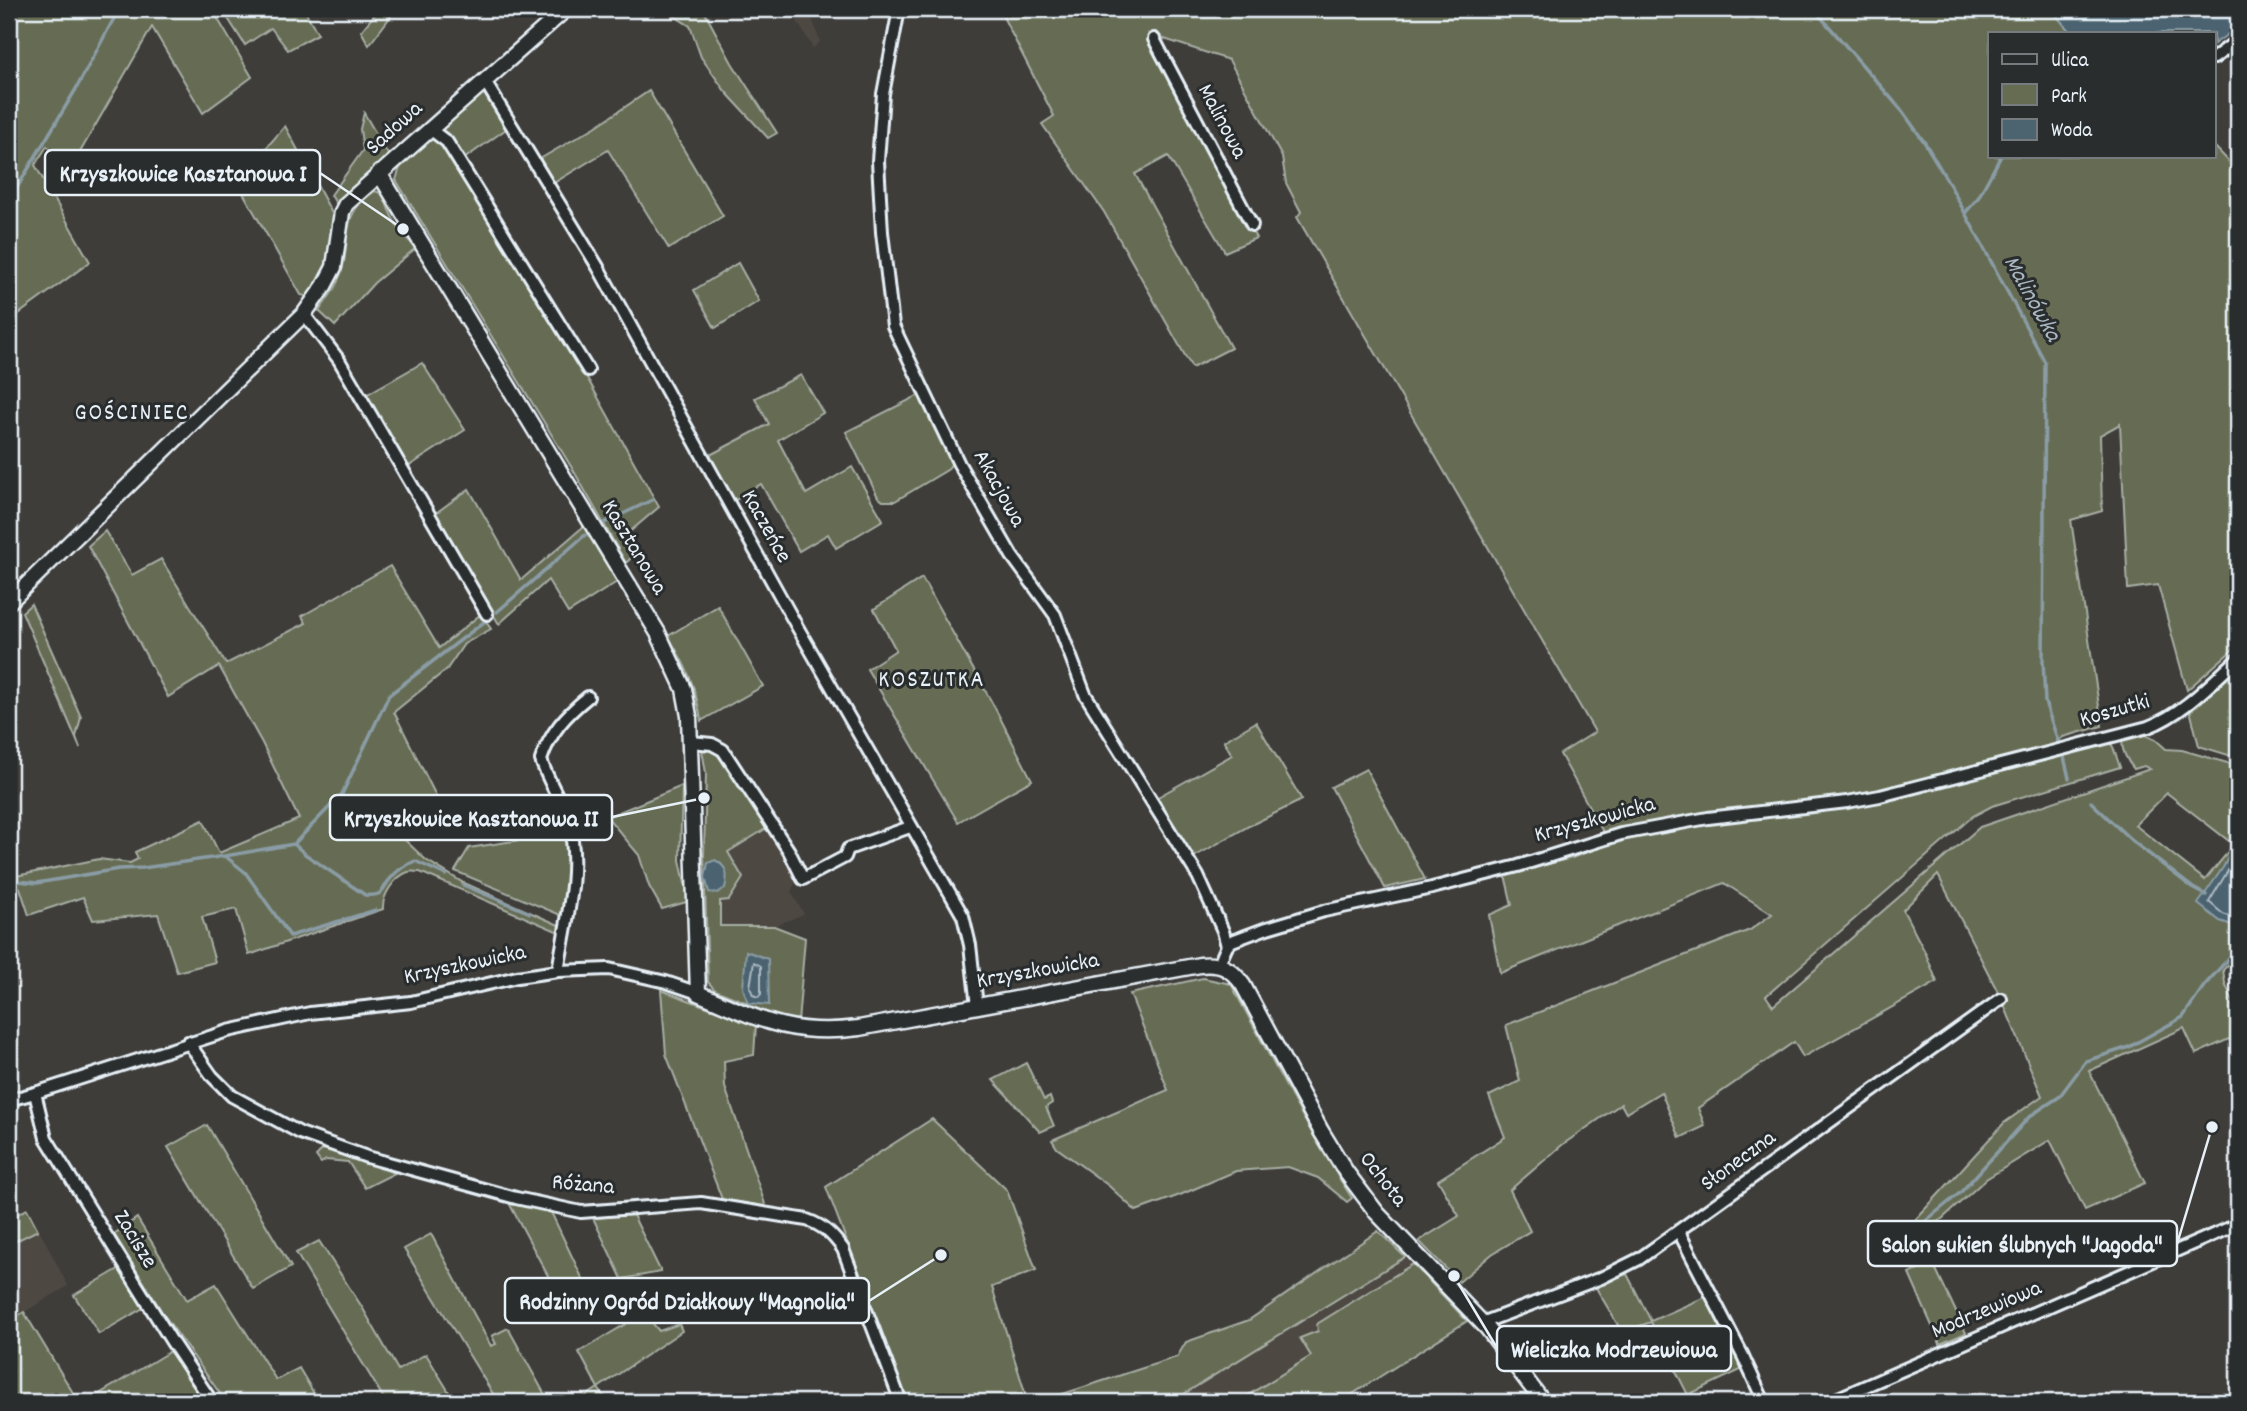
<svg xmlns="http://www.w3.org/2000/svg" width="2247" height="1411" viewBox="0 0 2247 1411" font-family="Dekko,sans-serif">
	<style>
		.built { fill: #4e4843 }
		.green { fill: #666c52; stroke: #a7aea5; stroke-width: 2; fill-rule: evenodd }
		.water { fill: #4c6370; stroke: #8a9ca6; stroke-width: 2 }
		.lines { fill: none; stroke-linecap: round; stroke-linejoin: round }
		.shore { stroke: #aab8c2; stroke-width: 2 }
		.stream { stroke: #8a9ca6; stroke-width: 3.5 }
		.street-casing { stroke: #e8f1f8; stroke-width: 16 }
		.secondary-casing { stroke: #e8f1f8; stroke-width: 19 }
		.street { stroke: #2a2d2e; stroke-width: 10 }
		.secondary { stroke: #2a2d2e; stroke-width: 14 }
		.labels { text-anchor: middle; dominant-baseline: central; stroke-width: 6; stroke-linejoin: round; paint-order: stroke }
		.street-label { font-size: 23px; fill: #e8f1f8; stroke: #2a2d2e }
		.water-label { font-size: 24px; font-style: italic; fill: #aab8c2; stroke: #2a2d2e }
		.neighbourhood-label { font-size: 24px; letter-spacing: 2px; fill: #e8f1f8; stroke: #2a2d2e }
		.leader { fill: none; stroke: #e8f1f8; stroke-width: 2.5 }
		.callout-dot { fill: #e8f1f8; stroke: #2a2d2e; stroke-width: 2.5 }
		.callout { fill: #2a2d2e; stroke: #e8f1f8; stroke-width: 2.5 }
		.callout-label { font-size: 24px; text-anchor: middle; font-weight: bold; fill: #e8f1f8 }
	</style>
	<rect width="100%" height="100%" fill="#3f3d3a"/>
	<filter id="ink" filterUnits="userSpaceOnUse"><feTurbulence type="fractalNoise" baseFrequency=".0143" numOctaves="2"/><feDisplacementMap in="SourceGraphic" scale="14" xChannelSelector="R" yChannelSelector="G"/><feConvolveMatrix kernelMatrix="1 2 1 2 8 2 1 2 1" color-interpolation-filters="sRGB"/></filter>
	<g filter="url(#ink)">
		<g class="built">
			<polygon points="790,9 809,9 820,42 813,48"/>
			<polygon points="767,828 797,878 791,892 804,914 774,926 720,927 719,901 730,900 744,879 728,852"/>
			<polygon points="28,1208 68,1286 9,1321 9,1218"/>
			<polygon points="1405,1257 1439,1289 1263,1402 1171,1402"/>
		</g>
		<g class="green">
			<polygon points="9,9 212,9 252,77 203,113 152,27 71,168 47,146 35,165 90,262 9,321"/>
			<polygon points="222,9 304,9 318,34 288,50 271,28 245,45"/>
			<polygon points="379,9 387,9 391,16 369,45 361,31"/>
			<polygon points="663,9 703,9 732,63 777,133 768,138 725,91 701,57 690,26"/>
			<polygon points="999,9 2051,9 2071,33 1990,33 1990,156 2214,156 2214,146 2238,171 2238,645 2187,690 2158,585 2128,589 2120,424 2100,435 2102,511 2071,520 2102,726 2063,737 2052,746 1894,789 1856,797 1750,807 1603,832 1560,754 1595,732 1297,217 1301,212 1286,183 1282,157 1229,60 1149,34 1256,238 1225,252 1168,156 1135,174 1231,348 1192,368 1104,212 1042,124 1054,116"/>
			<polygon points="487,89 509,127 461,161 441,130"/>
			<polygon points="649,91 723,216 669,249 608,150 552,184 538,160 595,127"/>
			<polygon points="364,113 389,156 338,207 331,195 363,150 360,129"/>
			<polygon points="285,126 335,219 329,261 309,297 301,295 237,182"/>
			<polygon points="434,137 445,145 576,358 659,507 626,535 634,555 626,563 575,473 396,180 401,164"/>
			<path d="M375 191 383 194C390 215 399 235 417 247L374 283 335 326 319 311C325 302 333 293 337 283 355 247 334 217 375 191Z"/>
			<polygon points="738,263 759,301 715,328 694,290"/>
			<polygon points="422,363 465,430 406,468 366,395"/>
			<polygon points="801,375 823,413 778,440 806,494 852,467 883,520 836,548 828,534 799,551 761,484 734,501 710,455 769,424 755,398"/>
			<polygon points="919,395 952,463 947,470 895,501 883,501 878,497 846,432"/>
			<polygon points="469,489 521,580 584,526 617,582 568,613 548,580 499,624 433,515"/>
			<path d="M105 531 132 575 161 559 226 664 306 623 302 616 390 566 439 648 481 614 491 629 464 644 447 669 394 712 436 796 389 825 426 860 462 882 561 926V933L420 872C416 872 412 871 408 872 394 877 382 896 383 909L249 955 236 909 202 917 215 962 177 972 158 914 93 920 83 897 29 915 20 888 9 886V876H16L99 859 130 863 138 859 135 852 203 820 219 853 299 819 262 743 219 666 168 697 88 546Z"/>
			<polygon points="922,578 995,708 1032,780 958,822 867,669 896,650 874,609"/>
			<polygon points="31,604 81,717 76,737 80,748 22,612"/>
			<path d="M718 606 763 686 701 721C696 687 686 665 668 636Z"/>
			<polygon points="2238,664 2238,758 2199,746 2190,710"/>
			<polygon points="1256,722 1302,800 1249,826 1192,858 1156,798 1232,755 1224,741"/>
			<path d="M2143 734 2156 740 2166 749 2182 750 2238 766V848L2234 846 2224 866 2238 926V955L2223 970 2225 983 2238 1012V1035L2196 1054 2184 1028 2089 1071 2145 1183 2085 1210 2050 1140 1986 1179 1942 1219 1918 1233 1914 1221 2004 1123 2042 1096 2002 1000 1938 875 1903 910 1926 954 1937 982 1803 1057 1794 1042 1698 1108 1705 1126 1680 1138 1661 1092 1626 1113 1621 1104 1562 1145 1510 1190 1530 1231 1492 1254 1459 1282 1419 1241 1459 1216 1438 1180 1505 1137 1489 1096 1520 1081 1506 1025 1750 930 1772 914 1724 883 1500 973 1489 915 1512 905 1505 875 1572 858 1622 838 1710 821 1806 809 2109 741 2113 747 2120 767 1992 806 1973 816 1766 996 1773 1006 1980 827 2150 769 2144 766 2134 769C2127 761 2120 748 2123 738ZM2167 793 2234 845 2205 880 2135 825Z"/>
			<polygon points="711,749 721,758 767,828 728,852 743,878 729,900 720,901 720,926 774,926 805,938 798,1023 750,1009 748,1003 715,990 708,982 704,856 706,773 702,750"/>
			<polygon points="1366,769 1425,879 1385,888 1331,787"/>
			<polygon points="682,786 680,860 685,884 690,885 690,901 662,909 649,886 639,855 607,817"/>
			<polygon points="565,833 569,850 563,916 455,871 469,848"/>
			<path d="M1203 978 1231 984C1270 1056 1307 1130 1352 1198L1347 1202 1318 1178 1288 1167 1236 1171 1180 1195 1136 1211 1109 1186 1057 1148 1052 1140 1168 1090 1130 994Z"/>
			<polygon points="661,990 756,1025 754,1055 724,1061 725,1087 766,1207 722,1199 666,1054"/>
			<polygon points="1026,1063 1044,1100 1050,1097 1052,1103 1046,1107 1054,1126 1040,1132 993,1080"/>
			<polygon points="932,1119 1007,1190 1036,1270 992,1287 1028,1402 908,1402 826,1187"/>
			<polygon points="207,1125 291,1267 253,1289 168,1147"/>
			<polygon points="323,1149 395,1173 365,1188 348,1162 326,1160 321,1163 316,1156"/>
			<polygon points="508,1201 551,1212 585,1284 555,1289"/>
			<polygon points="27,1209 38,1230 14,1242 9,1232 9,1219"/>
			<polygon points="633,1215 661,1272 622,1279 593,1218"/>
			<polygon points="137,1218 187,1300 216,1284 276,1380 299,1368 319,1402 226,1402 164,1315 114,1234"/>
			<polygon points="1378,1231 1405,1257 1171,1402 1038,1402 1177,1357 1186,1342 1249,1320"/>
			<polygon points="431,1234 491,1346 496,1344 492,1336 508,1328 549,1402 498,1402 404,1249"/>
			<polygon points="319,1241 362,1307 398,1370 426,1354 455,1402 386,1402 296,1253"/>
			<polygon points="1933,1263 1966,1333 1940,1344 1909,1274"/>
			<polygon points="1413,1264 1467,1321 1340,1402 1237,1402 1311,1356 1300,1338 1318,1331 1317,1324"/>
			<polygon points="122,1267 145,1307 99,1334 74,1295"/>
			<polygon points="1627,1274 1651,1321 1714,1293 1745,1368 1688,1395 1651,1322 1622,1332 1595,1286"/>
			<polygon points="24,1312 75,1396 79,1402 9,1402 9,1321"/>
			<polygon points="644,1313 659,1331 679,1324 682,1331 598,1388 608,1402 577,1402 598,1388 579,1352"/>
			<polygon points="172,1350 208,1402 86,1402"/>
		</g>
		<g class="water">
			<polygon points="2051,9 2238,9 2238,27 2214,44 2214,33 2071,33"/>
			<polygon points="2234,846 2238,848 2238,927 2220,921 2198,904 2224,866"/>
			<path d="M715 860C728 867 728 875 725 888L717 893 709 892 705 877 708 863Z"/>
			<polygon points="746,951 768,959 769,1005 748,1003 743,988"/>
		</g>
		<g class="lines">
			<g class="shore">
				<polyline points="2238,854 2209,902 2223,914 2238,919"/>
				<polygon points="754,962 761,966 761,994 758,997 753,995 750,987"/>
			</g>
			<g class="stream">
				<polyline points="1814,9 1903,112 1925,143 1950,185 2045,362 2043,660 2045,702 2059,744"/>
				<polyline points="9,201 76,89 119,9"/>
				<polyline points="1965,213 1978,198 2001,156"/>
				<polyline points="604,523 652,500"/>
				<polyline points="497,612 585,535"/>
				<polyline points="2064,757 2069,778"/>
				<polyline points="2091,802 2131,840 2193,888 2206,895"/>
				<path d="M294 844 305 854 365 895C385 897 381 889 391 878 397 870 406 865 415 861L446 875"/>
				<polyline points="225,856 245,872 290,936 376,910"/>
				<polyline points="9,880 37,883 119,869 143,868 225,856 294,844 342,794 389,695 484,622"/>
				<polyline points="463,885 530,913"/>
				<polyline points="1917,1228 1961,1192 2030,1116 2059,1097 2086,1061 2129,1047 2183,1017 2204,986 2238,948"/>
			</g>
			<defs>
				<g id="street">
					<polyline points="899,9 883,94 878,161 882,232 893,326 959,464 1012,556 1055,615 1085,694 1198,876 1223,931 1227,946"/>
					<polyline points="1154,39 1252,225"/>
					<polyline points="2214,58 2238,40"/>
					<polyline points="484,80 598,267 795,623 963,916 970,945 977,1006"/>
					<polyline points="430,129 447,142 588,370"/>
					<polyline points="304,314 339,360 487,614"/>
					<polyline points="691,742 712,744 723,750 789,851 803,879 845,857 848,849 910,827"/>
					<path d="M1219 964 1227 946 1232 941 1267 928 1324 911 1432 888 1518 866 1621 834 1708 818 1847 802 1880 796 2148 727C2183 714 2211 683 2238 659"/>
					<path d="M558 971C565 926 581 869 569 825 563 802 548 782 541 760 550 732 566 715 588 697"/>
					<path d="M188 1042 212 1076 232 1096 300 1133 367 1157 516 1198 581 1212 701 1203 807 1220C824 1226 833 1235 843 1249L901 1402"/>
					<polyline points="35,1093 46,1138 172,1342 212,1402"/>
					<polyline points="9,1100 35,1093 228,1031 310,1013 411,1002 517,977 558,971 609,969 666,982 698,993"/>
					<polyline points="1679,1232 1743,1356 1764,1402"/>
					<polyline points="1482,1323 1601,1278 1639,1259 2001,999"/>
					<polyline points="1829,1402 2238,1224"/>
				</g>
				<g id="secondary">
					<path d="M379 173 658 633 684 689 689 716 698 993C758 1019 791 1037 859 1028L1200 965C1221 963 1231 968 1243 985L1321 1131 1346 1172 1377 1213 1488 1329 1543 1402"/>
					<polyline points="9,602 304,314 324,286 334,267 342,212 346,204 566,9"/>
				</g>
			</defs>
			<use href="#street" class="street-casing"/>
			<use href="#secondary" class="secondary-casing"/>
			<use href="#street" class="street"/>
			<use href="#secondary" class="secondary"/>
		</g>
	</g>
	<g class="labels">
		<g class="street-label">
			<text transform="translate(1221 122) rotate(62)">Malinowa</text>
			<text transform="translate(395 129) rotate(-42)">Sadowa</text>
			<text transform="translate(998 489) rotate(61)">Akacjowa</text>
			<text transform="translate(765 527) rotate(61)">Kaczeńce</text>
			<text transform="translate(633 548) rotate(59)">Kasztanowa</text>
			<text transform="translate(2115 712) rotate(-16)">Koszutki</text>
			<text transform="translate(1595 821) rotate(-15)">Krzyszkowicka</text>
			<text transform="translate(465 966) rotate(-12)">Krzyszkowicka</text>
			<text transform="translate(1038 972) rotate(-10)">Krzyszkowicka</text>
			<text transform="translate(1739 1162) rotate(-36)">Słoneczna</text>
			<text transform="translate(1382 1180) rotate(52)">Ochota</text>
			<text transform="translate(583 1186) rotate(5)">Różana</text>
			<text transform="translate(134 1240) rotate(59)">Zacisze</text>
			<text transform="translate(1987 1311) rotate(-23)">Modrzewiowa</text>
		</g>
		<g class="water-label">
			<text transform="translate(2031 299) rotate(61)">Malinówka</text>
		</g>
		<g class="neighbourhood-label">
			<text x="132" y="414">GOŚCINIEC</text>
			<text x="932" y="681">KOSZUTKA</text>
		</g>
	</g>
	<path class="leader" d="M403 229L320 173M704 798L612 817M2212 1127L2177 1244M941 1255L869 1301M1454 1276L1497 1348"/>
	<g class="callout-dot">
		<circle cx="403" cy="229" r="7"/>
		<circle cx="704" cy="798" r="7"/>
		<circle cx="2212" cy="1127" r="7"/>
		<circle cx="941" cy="1255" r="7"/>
		<circle cx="1454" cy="1276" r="7"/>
	</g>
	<g class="callout">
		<rect x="45" y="150" width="275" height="45" rx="7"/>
		<rect x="330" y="795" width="282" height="45" rx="7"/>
		<rect x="1868" y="1221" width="309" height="45" rx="7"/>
		<rect x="505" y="1278" width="364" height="45" rx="7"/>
		<rect x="1497" y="1326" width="234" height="45" rx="7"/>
	</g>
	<g class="callout-label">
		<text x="183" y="181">Krzyszkowice Kasztanowa I</text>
		<text x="471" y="826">Krzyszkowice Kasztanowa II</text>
		<text x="2022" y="1252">Salon sukien ślubnych "Jagoda"</text>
		<text x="687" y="1309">Rodzinny Ogród Działkowy "Magnolia"</text>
		<text x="1614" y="1357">Wieliczka Modrzewiowa</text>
	</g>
	<rect width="2247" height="1411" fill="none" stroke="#2a2d2e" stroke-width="35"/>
	<rect x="18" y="18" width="2212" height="1376" fill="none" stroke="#e8f1f8" stroke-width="2.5" filter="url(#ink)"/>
	<rect x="1988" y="32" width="228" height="126" fill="#2a2d2e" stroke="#767b7f" stroke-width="2"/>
	<rect x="2002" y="54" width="35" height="10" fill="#2a2d2e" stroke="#767b7f" stroke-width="2"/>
	<text x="2051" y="66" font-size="21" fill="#e8f1f8">Ulica</text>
	<rect x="2002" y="84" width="35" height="21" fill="#666c52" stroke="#767b7f" stroke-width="2"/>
	<text x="2051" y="102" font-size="21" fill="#e8f1f8">Park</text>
	<rect x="2002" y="119" width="35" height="21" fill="#4c6370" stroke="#767b7f" stroke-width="2"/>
	<text x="2051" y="136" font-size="21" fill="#e8f1f8">Woda</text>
</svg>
